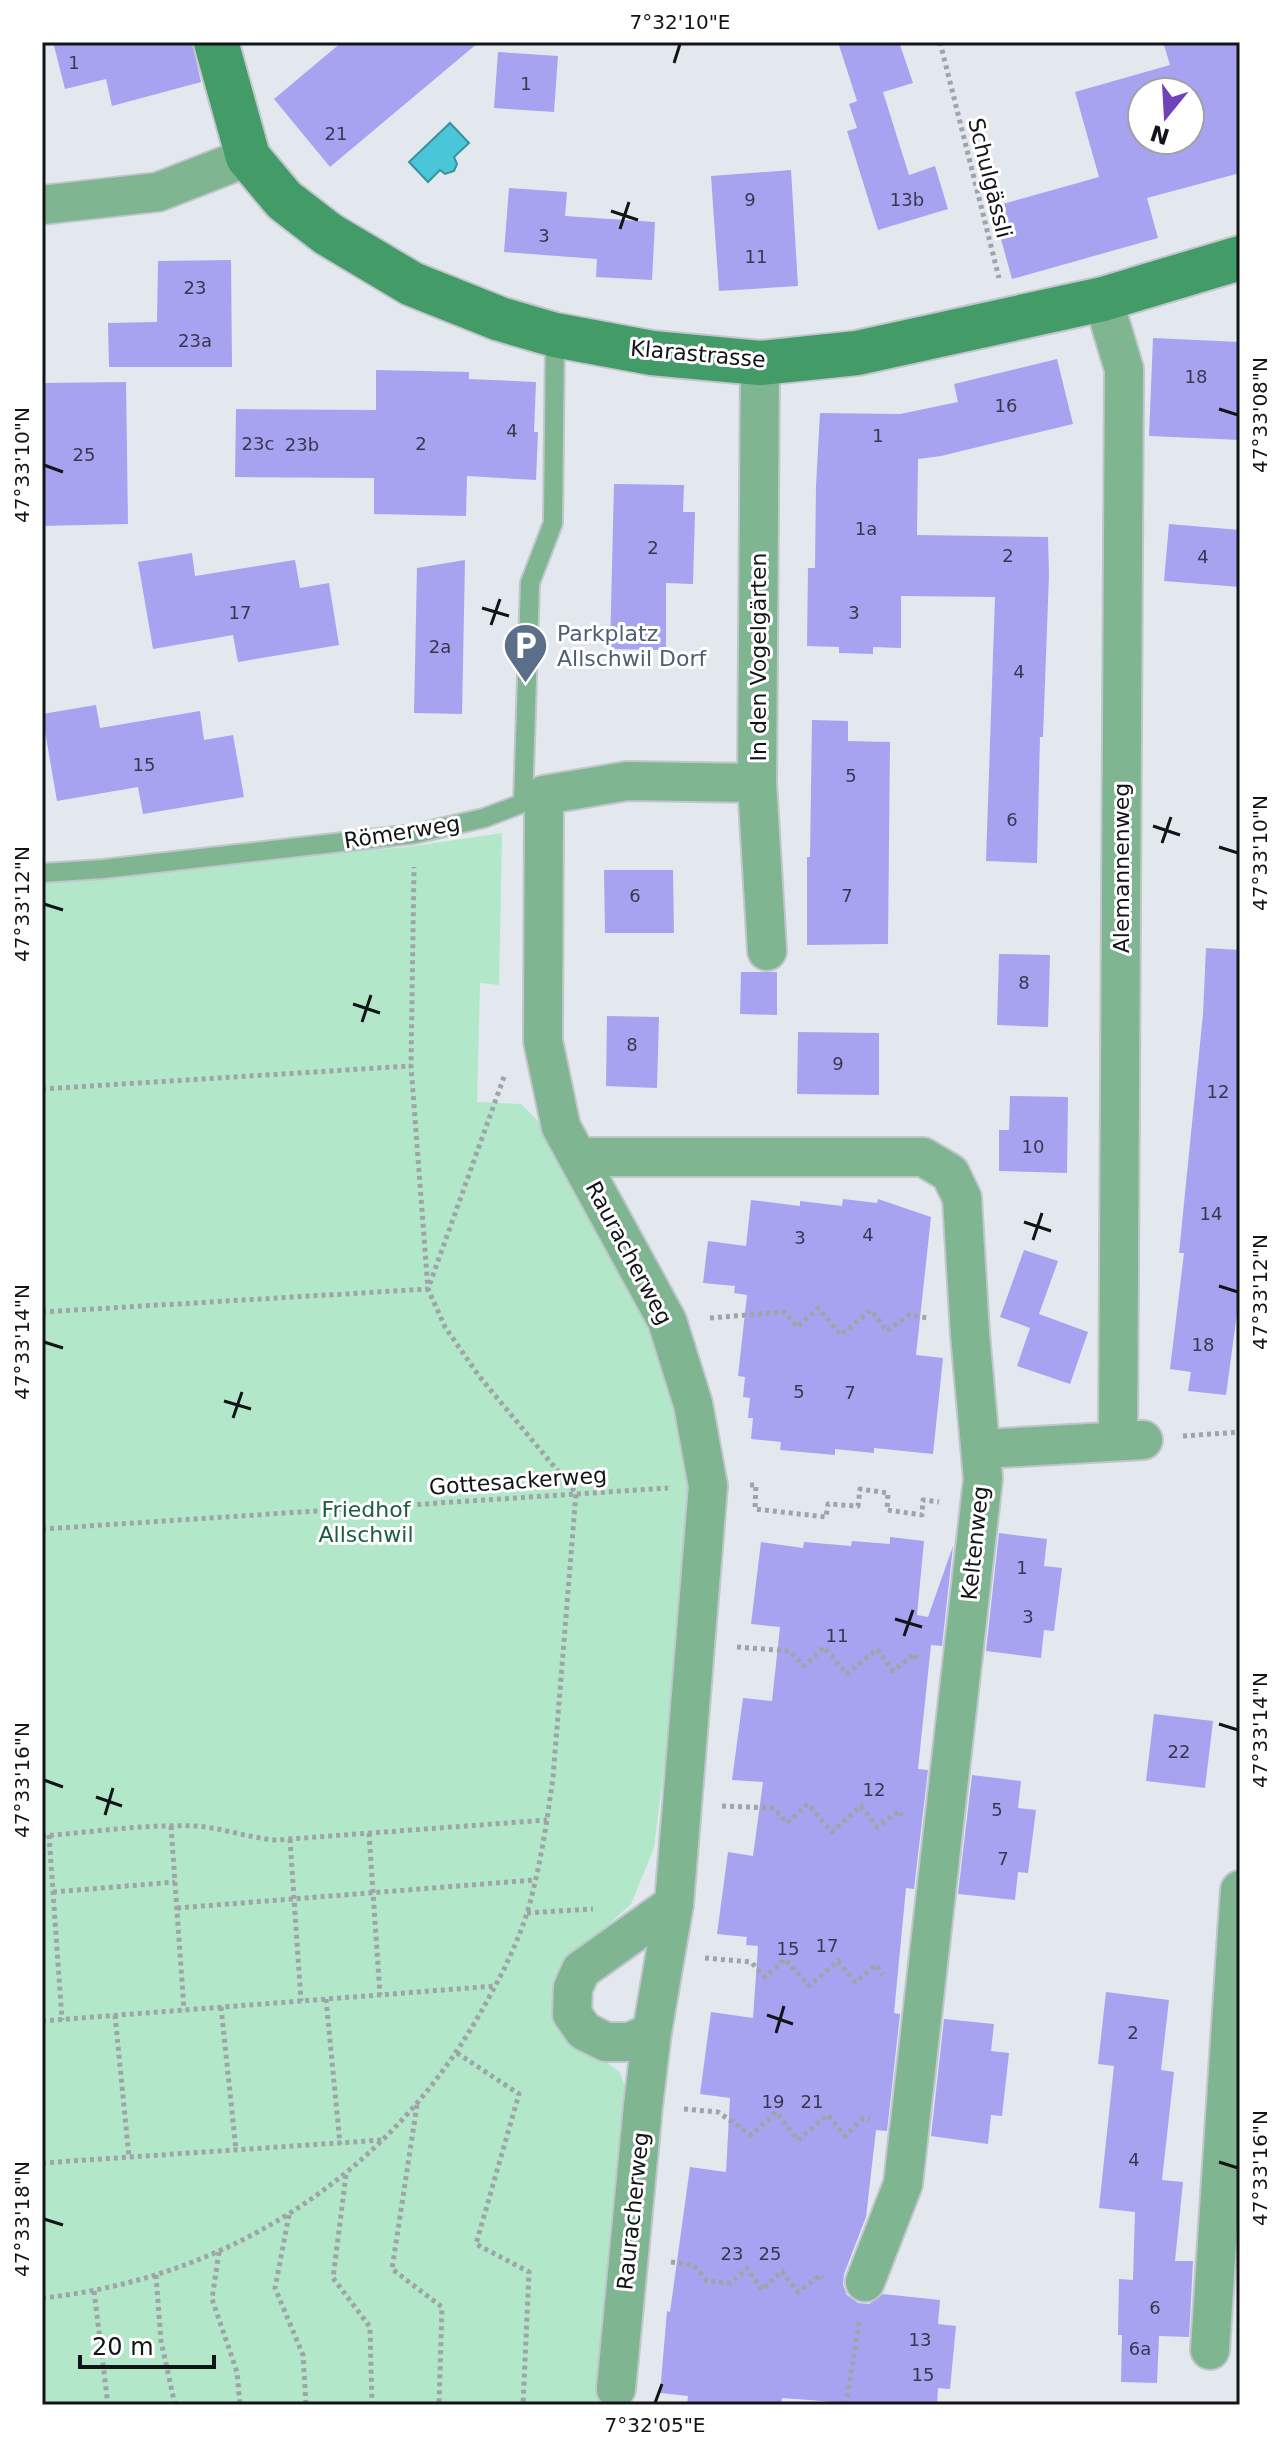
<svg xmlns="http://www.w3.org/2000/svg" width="1282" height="2447" viewBox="0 0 1282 2447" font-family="'DejaVu Sans',sans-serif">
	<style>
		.green { fill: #b2e8c9 }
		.water { fill: #49c6d7; stroke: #38919d; stroke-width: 2 }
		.building { fill: #a7a3f1; fill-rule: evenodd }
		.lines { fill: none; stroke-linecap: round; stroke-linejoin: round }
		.lane-casing { stroke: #c1c6cc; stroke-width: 22 }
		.street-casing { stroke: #c1c6cc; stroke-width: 42 }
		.secondary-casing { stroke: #c1c6cc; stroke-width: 48 }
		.path { stroke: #9fa4a9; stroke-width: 5; stroke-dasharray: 4 4; stroke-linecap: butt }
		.lane { stroke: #7fb591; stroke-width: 18 }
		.street { stroke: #7fb591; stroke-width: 38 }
		.secondary { stroke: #439b67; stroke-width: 44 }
		.ticks { fill: none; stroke: #121417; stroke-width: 3 }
		.labels { text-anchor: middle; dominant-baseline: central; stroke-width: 6; stroke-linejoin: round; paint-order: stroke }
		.number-label { font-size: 18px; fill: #37384e }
		.street-label { font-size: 22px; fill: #121417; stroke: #fff }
		.service-label { font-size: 22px; fill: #4e5e75; stroke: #fff; text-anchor: start }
		.park-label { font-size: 22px; fill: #1a5d3f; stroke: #fff }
		.neatline { fill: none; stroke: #121417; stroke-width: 3 }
		.ticks-label { font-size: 20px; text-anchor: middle; fill: #121417 }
	</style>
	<rect width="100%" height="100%" fill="#e2e8ee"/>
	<polygon class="green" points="502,833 499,985 480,983 477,1102 521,1104 539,1122 628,1283 645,1321 672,1390 686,1466 691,1510 689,1569 654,1848 631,1904 567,1963 600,2058 620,2072 627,2093 616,2265 601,2405 42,2405 42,874 408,847"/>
	<polygon class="water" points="450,123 469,143 454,157 457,164 454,171 445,174 440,170 428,182 409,162"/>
	<g class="building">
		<polygon points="53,42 192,42 201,82 112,106 106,79 65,89"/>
		<polygon points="342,42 479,42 330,167 274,99"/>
		<polygon points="838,42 899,42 913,83 883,92 909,175 935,166 948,209 878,230 847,131 857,128 849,104 863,99 857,101"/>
		<path d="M1163 42H1240V173L1147 198 1158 238 1012 279 992 207 1099 177 1075 92 1170 65ZM1142 92H1190V140H1142Z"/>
		<polygon points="498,52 558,56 554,112 494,108"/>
		<polygon points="791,170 798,286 719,291 711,176"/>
		<polygon points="509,188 567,192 565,216 655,222 652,280 596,277 597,259 504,252"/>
		<polygon points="231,260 232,367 109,367 108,323 157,322 158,261"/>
		<polygon points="1153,338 1240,342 1240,440 1149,436"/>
		<polygon points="1057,359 1073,424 941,456 918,459 917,535 1048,537 1049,574 1043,737 1040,737 1037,863 986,861 995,597 901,596 901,648 873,647 873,654 839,653 839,647 807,646 808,568 815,568 816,486 820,413 900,414 958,402 954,384"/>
		<polygon points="376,370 469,372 469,379 536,382 534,432 538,432 536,480 467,476 466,516 374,514 374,478 235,477 236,409 376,410"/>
		<polygon points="126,382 128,524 42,526 42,383"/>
		<polygon points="614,484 684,485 683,512 695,512 693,584 666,583 666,650 610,649"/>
		<polygon points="1169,524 1240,530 1240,587 1164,581"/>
		<polygon points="192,553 195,576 295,560 300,588 329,583 339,645 238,662 233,635 153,649 138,562"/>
		<polygon points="465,560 462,714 414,713 417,568"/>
		<polygon points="96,705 100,728 200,711 204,740 233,735 244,797 143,814 138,787 57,801 42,714"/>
		<polygon points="812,720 848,721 848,741 890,742 888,944 807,945 807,857 810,857"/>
		<polygon points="604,870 673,870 674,933 605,933"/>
		<polygon points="1206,948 1240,950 1240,1291 1226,1395 1188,1391 1191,1372 1170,1369 1184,1253 1179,1253 1203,1014"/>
		<polygon points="999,954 1050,955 1048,1027 997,1025"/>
		<polygon points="741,972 777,972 777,1015 740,1014"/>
		<polygon points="607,1016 659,1017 657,1088 606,1086"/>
		<polygon points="798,1032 879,1033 879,1095 797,1094"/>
		<polygon points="1010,1096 1068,1097 1067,1173 999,1171 999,1130 1009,1130"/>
		<polygon points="843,1199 877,1203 878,1199 931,1217 916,1355 943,1358 933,1454 874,1448 874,1453 835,1449 835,1455 780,1450 781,1442 751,1439 753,1418 748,1418 750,1398 743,1397 745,1377 738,1376 747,1295 734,1293 735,1286 703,1283 708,1241 746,1246 751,1200 800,1206 800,1201 842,1206"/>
		<polygon points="1024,1250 1058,1261 1039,1314 1088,1332 1070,1384 1017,1366 1030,1328 1000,1317"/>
		<polygon points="999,1533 1047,1539 1044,1566 1062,1568 1054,1631 1044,1630 1041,1658 986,1651"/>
		<polygon points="890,1537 924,1541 917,1615 928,1617 953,1546 942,1646 931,1645 918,1769 928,1770 914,1889 906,1888 894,2013 900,2014 887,2131 876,2130 866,2217 844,2274 843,2285 847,2295 858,2303 869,2304 883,2294 940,2300 938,2324 956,2326 950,2389 938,2388 937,2405 876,2405 782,2398 781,2405 687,2405 688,2396 660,2393 667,2311 670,2312 690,2167 726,2172 730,2098 700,2094 711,2012 753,2018 758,1946 746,1945 747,1937 717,1934 728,1852 753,1856 763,1782 732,1780 743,1698 772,1701 780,1627 751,1624 761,1542 803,1548 804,1542 851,1546 852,1541 890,1544"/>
		<polygon points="1154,1714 1213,1721 1205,1788 1146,1781"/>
		<polygon points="972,1775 1021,1781 1018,1808 1036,1810 1028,1873 1018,1872 1015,1900 958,1894"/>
		<polygon points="1106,1992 1169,2000 1161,2070 1174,2072 1162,2180 1183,2182 1175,2261 1193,2261 1192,2281 1189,2337 1159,2336 1157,2383 1121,2382 1122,2335 1118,2335 1119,2279 1133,2280 1135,2212 1099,2208 1114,2066 1098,2064"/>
		<polygon points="944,2019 994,2024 991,2051 1009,2053 1002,2116 991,2115 988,2144 931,2136"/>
	</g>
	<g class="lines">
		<defs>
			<g id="lane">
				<polyline points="523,803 530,583 553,523 555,335"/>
				<polyline points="42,873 103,869 414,834 484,818 544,795"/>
			</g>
			<g id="street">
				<polyline points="42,205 158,192 248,157"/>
				<polyline points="1103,299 1124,369 1118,1441"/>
				<polyline points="760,363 757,783 767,951"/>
				<polyline points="578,1157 923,1157 950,1173 962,1198 970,1334 983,1479 903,2184 865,2282"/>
				<polyline points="1001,1448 1143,1440"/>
				<polyline points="1240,1890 1237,1933 1240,1932"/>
				<polyline points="652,2032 630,2042 606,2042 584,2031 572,2014 573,1988 581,1970 674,1904"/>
				<polyline points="1210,2350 1237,1933"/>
				<polyline points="616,2389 643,2106 652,2032 674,1904 708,1486 693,1404 667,1321 561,1127 543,1041 544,795 627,781 757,783"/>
			</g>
			<polyline id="secondary" points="216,42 248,157 284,200 328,234 412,284 500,319 555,335 652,353 760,363 857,353 1103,299 1240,258"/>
		</defs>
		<use href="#lane" class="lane-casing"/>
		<use href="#street" class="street-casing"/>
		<use href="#secondary" class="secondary-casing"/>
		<g class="path">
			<polyline points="940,42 999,278"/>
			<polyline points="42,1089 411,1066"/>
			<polyline points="42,1312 428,1289 505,1074"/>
			<polyline points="710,1318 784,1312 797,1327 818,1308 841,1335 871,1310 887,1331 909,1315 928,1318"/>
			<polyline points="1183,1436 1240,1432"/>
			<polyline points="750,1485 756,1485 755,1509 826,1517 828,1504 858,1506 860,1489 888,1493 887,1510 922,1515 923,1500 939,1502"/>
			<polyline points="42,1529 668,1488"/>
			<polyline points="737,1647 790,1651 804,1666 824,1647 847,1674 877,1649 893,1671 915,1654 918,1660"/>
			<polyline points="722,1806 774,1808 787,1823 808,1804 832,1832 861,1806 877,1827 899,1811 902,1816"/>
			<polyline points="171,1826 184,2010"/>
			<polyline points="369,1833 380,1995"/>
			<polyline points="49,1835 62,2020"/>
			<path d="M42 1836C93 1832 145 1824 196 1826 223 1828 249 1838 276 1840L547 1820"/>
			<polyline points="290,1839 301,2001"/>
			<polyline points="53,1892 175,1882"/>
			<polyline points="177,1908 535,1880"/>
			<polyline points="527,1913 593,1909"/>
			<polyline points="705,1958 751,1962 765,1977 785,1959 809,1986 838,1961 855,1982 876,1965 883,1975"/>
			<polyline points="326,1999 340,2144"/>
			<polyline points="221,2007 236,2150"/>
			<polyline points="115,2015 129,2157"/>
			<polyline points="42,2021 495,1986"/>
			<polyline points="457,2053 519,2094 476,2244 529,2272 523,2405"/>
			<polyline points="417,2105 392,2269 442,2307 439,2405"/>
			<polyline points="684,2109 718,2112 751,2135 776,2112 798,2140 828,2115 845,2136 863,2118 870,2119"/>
			<polyline points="42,2163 382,2140"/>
			<polyline points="346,2175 333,2278 370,2327 372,2405"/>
			<polyline points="289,2215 275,2288 303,2355 306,2405"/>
			<polyline points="219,2252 212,2299 237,2372 240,2405"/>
			<polyline points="671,2262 694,2265 707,2281 731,2283 747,2268 762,2290 782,2271 798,2292 820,2275 822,2279"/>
			<polyline points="156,2275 161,2341 175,2405"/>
			<polyline points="94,2291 108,2405"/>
			<path d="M42 2298C226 2279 385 2177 478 2017 497 1984 515 1950 527 1913 540 1869 547 1822 553 1777L576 1493 479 1376 445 1327 428 1289 411 1066 414 867"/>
			<polyline points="846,2405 859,2322"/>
		</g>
		<use href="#lane" class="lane"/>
		<use href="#street" class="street"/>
		<use href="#secondary" class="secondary"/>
	</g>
	<path class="ticks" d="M674 63 680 44M611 211 638 220M620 229 629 202M1219 409 1238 415M44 465 63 472M482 608 509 616M491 625 500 599M1153 826 1180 835M1162 843 1171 817M1219 847 1238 853M44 904 63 910M353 1004 380 1013M362 1022 371 995M1024 1222 1051 1231M1033 1240 1042 1213M1219 1286 1238 1292M44 1342 63 1348M224 1401 251 1409M233 1418 242 1392M895 1619 922 1627M904 1636 913 1610M1219 1724 1238 1730M44 1780 63 1787M96 1797 122 1806M105 1815 113 1788M767 2015 793 2024M776 2033 784 2006M1219 2162 1238 2168M44 2219 63 2225M655 2403 662 2384"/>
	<defs>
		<symbol id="parking-pin" viewBox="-11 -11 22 30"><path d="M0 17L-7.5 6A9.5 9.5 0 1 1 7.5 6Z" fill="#5c6f8a" stroke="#fff"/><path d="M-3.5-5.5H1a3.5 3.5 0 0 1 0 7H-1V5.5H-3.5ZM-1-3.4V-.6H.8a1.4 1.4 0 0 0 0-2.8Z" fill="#fff"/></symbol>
	</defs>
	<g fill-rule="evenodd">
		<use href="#parking-pin" x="500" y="620" width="51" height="69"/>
	</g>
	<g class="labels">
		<g class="number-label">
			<text x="74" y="62">1</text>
			<text x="526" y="83">1</text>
			<text x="336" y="133">21</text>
			<text x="750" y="199">9</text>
			<text x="907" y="199">13b</text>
			<text x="544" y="235">3</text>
			<text x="756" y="256">11</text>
			<text x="195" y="287">23</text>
			<text x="195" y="340">23a</text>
			<text x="1196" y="376">18</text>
			<text x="1006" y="405">16</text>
			<text x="512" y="430">4</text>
			<text x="878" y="435">1</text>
			<text x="258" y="443">23c</text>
			<text x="421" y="443">2</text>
			<text x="302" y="444">23b</text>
			<text x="84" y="454">25</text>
			<text x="866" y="528">1a</text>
			<text x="653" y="547">2</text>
			<text x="1008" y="555">2</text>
			<text x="1203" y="556">4</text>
			<text x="240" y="612">17</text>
			<text x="854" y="612">3</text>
			<text x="440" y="646">2a</text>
			<text x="1019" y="671">4</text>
			<text x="144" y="764">15</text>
			<text x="851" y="775">5</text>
			<text x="1012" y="819">6</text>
			<text x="635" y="895">6</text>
			<text x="847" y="895">7</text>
			<text x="1024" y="982">8</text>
			<text x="632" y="1044">8</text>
			<text x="838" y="1063">9</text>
			<text x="1218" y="1091">12</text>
			<text x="1033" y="1146">10</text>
			<text x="1211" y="1213">14</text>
			<text x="868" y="1234">4</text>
			<text x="800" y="1237">3</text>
			<text x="1203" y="1344">18</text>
			<text x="799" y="1391">5</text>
			<text x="850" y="1392">7</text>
			<text x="1022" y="1567">1</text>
			<text x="1028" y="1616">3</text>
			<text x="837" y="1635">11</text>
			<text x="1179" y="1751">22</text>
			<text x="874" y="1789">12</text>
			<text x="997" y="1809">5</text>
			<text x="1003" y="1858">7</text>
			<text x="827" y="1945">17</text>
			<text x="788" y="1948">15</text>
			<text x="1133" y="2032">2</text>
			<text x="773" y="2101">19</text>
			<text x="812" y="2101">21</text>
			<text x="1134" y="2159">4</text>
			<text x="732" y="2253">23</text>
			<text x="770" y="2253">25</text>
			<text x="1155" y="2307">6</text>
			<text x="920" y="2339">13</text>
			<text x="1140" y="2348">6a</text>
			<text x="923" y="2374">15</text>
		</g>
		<g class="street-label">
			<text transform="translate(990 178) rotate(76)">Schulgässli</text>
			<text transform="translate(698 354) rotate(5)">Klarastrasse</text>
			<text transform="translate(758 657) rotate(-90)">In den Vogelgärten</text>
			<text transform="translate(402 832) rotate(-9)">Römerweg</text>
			<text transform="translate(1121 868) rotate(-90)">Alemannenweg</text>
			<text transform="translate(629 1253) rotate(62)">Rauracherweg</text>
			<text transform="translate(518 1481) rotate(-4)">Gottesackerweg</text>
			<text transform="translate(975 1543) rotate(-84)">Keltenweg</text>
			<text transform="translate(633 2211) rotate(-84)">Rauracherweg</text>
		</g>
		<g class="service-label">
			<text x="557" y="633">Parkplatz<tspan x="557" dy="25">Allschwil Dorf</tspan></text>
		</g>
		<g class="park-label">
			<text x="366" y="1509">Friedhof<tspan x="366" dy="25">Allschwil</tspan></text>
		</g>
	</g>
	<rect width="1282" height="2447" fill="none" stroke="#ffffff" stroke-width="88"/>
	<g transform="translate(1166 116) rotate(198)"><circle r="38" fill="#ffffff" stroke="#a0a1a2" stroke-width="2"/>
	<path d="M0-6L14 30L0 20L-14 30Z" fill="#6f42b9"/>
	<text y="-12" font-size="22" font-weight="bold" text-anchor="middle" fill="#121417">N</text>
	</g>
	<path d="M80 2355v12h134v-12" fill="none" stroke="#121417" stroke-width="4"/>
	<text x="92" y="2355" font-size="24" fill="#121417" stroke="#ffffff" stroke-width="6" paint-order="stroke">20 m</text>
	<rect x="44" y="44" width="1194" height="2359" class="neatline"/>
	<g class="ticks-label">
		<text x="680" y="29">7°32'10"E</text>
		<text transform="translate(1260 415) rotate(-90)" y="7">47°33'08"N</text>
		<text transform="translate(22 465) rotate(-90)" y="7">47°33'10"N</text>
		<text transform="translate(1260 853) rotate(-90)" y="7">47°33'10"N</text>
		<text transform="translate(22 904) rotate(-90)" y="7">47°33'12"N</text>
		<text transform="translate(1260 1292) rotate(-90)" y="7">47°33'12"N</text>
		<text transform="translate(22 1342) rotate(-90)" y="7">47°33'14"N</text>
		<text transform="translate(1260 1730) rotate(-90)" y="7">47°33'14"N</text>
		<text transform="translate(22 1780) rotate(-90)" y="7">47°33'16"N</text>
		<text transform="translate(1260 2168) rotate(-90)" y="7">47°33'16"N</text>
		<text transform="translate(22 2219) rotate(-90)" y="7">47°33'18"N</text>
		<text x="655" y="2432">7°32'05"E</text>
	</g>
</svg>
